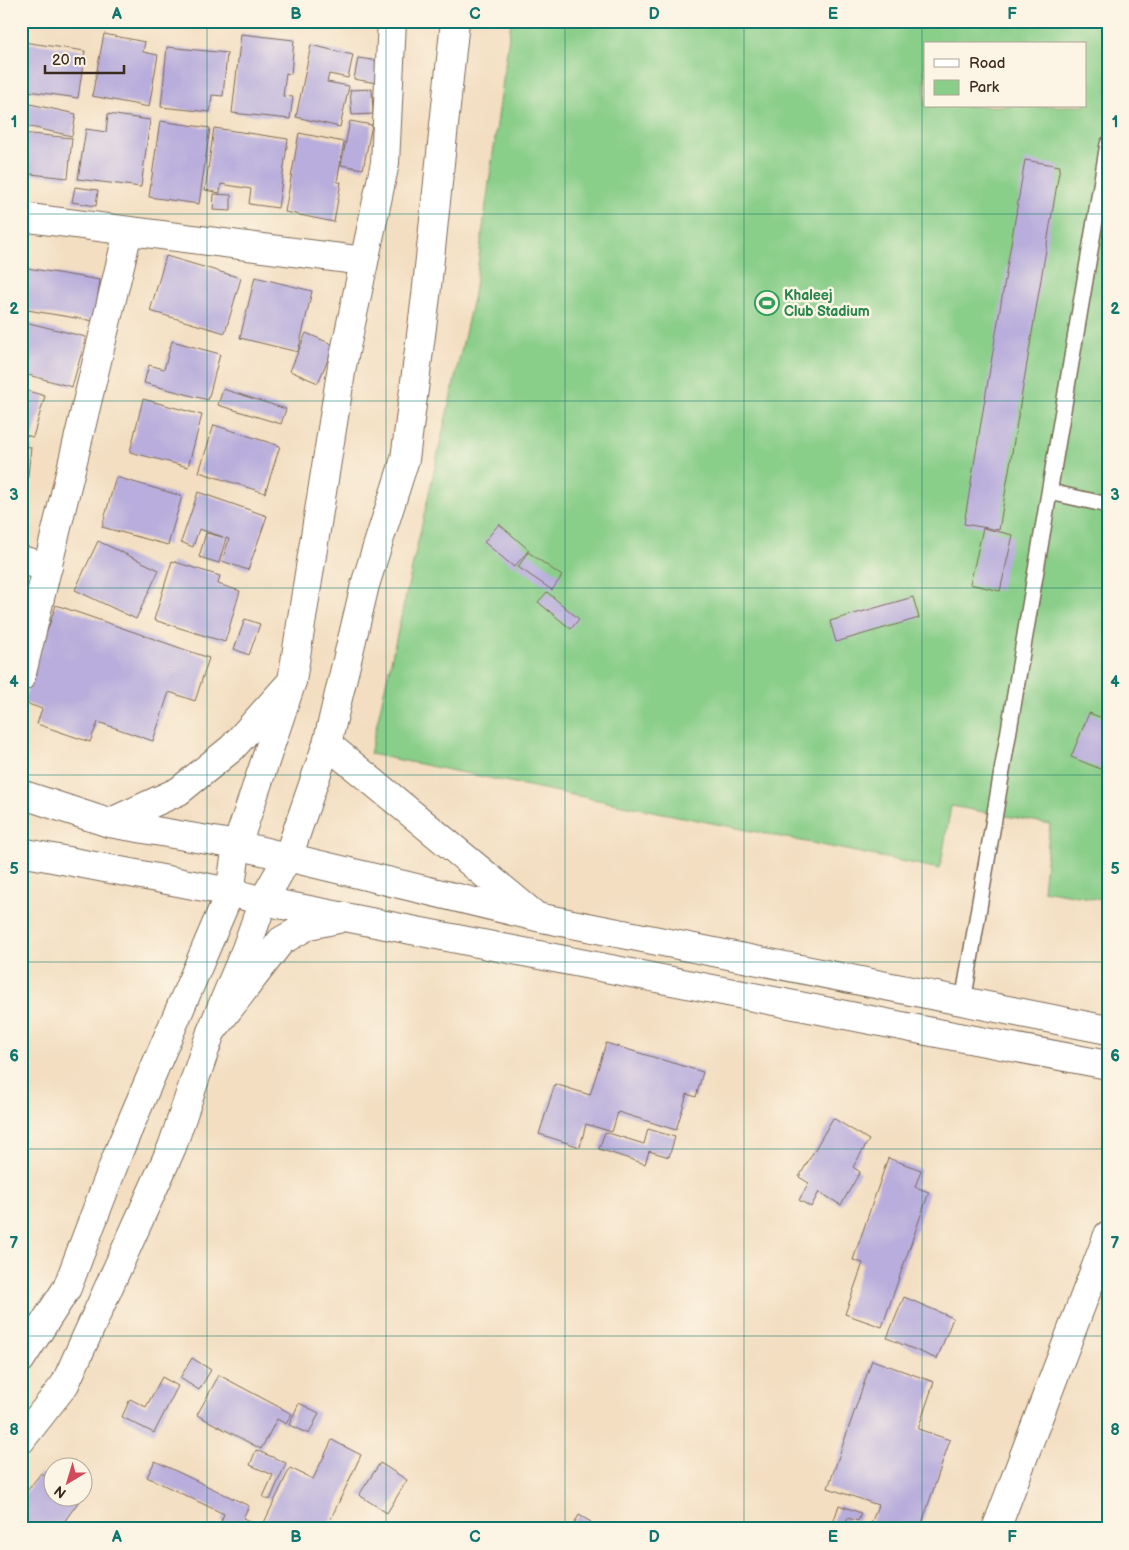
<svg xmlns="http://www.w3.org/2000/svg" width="1129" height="1550" viewBox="0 0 1129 1550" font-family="'Balsamiq Sans',sans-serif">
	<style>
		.green { fill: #89ce89; stroke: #627c54; fill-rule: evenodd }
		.building { fill: #b8addc }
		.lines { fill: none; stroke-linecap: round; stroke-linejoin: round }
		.lane-casing { stroke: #7b6957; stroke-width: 18 }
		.street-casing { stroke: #7b6957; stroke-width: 30 }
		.secondary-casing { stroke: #7b6957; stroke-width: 30 }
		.primary-casing { stroke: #7b6957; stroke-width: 30 }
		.lane { stroke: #fff; stroke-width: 15 }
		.street { stroke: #fff; stroke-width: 28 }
		.secondary { stroke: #fff; stroke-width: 28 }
		.primary { stroke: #fff; stroke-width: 28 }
		.grid { fill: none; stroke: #0f766e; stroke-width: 1; stroke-opacity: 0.55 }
		.labels { text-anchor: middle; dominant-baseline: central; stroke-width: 5; stroke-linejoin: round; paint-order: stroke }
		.leisure-label { font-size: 14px; font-weight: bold; fill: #27864d; stroke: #fcf5e5; text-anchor: start }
		.neatline { fill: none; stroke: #0f766e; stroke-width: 2 }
		.grid-label { font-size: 16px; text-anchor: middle; font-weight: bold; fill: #0f766e }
	</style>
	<rect width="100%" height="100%" fill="#fcf5e5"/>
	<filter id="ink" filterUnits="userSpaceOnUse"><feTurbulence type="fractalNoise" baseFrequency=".02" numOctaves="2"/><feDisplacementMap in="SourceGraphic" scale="10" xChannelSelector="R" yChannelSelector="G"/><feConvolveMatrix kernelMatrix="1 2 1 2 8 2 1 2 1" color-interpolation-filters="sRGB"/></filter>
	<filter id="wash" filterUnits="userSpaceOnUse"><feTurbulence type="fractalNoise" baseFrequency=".0096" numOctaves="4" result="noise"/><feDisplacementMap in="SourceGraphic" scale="20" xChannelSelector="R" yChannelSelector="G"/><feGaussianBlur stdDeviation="1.12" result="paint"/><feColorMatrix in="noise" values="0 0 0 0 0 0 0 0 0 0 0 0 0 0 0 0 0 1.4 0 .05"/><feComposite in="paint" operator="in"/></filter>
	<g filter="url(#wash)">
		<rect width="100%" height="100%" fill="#f3dec1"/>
		<path class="green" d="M511 21H1108V901L1043 890 1050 824 951 806 940 869 370 754 474 294ZM925 44H1085V106H925Z"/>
		<g id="blocks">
			<g class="building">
				<polygon points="104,34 145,42 143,52 158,55 149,107 92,96"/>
				<polygon points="241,34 294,40 291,74 286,73 283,96 293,97 290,119 232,113"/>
				<polygon points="23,42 85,51 78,98 21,90 21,57"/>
				<polygon points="311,45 353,55 348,78 329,74 327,82 349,86 340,127 296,117"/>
				<polygon points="167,47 227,53 223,96 212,95 210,112 161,107"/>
				<polygon points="358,58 379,61 376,83 354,79"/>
				<polygon points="372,89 373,114 352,115 350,90"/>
				<polygon points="21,102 76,114 72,136 21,125"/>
				<polygon points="108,114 150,120 141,187 78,179 86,129 106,132"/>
				<polygon points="160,121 210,128 199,204 149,197"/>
				<polygon points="350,121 372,125 363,169 341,165"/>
				<polygon points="214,128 288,139 278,208 249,204 251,189 221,184 220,193 205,190"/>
				<polygon points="21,133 72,138 68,178 21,173"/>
				<polygon points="299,133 344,142 337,182 341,182 334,222 285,212"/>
				<polygon points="1025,160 1060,166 999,530 964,524"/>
				<polygon points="75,187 98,190 96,206 72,202"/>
				<polygon points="214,194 231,195 231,211 213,210"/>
				<polygon points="166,256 241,278 225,333 150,311"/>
				<polygon points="21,267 100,280 94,321 21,309"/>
				<polygon points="255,277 312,291 298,352 240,338"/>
				<polygon points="21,321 86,337 72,387 21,373"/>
				<polygon points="306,333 334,345 318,383 290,371"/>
				<polygon points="172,341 220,354 208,400 144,383 149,365 164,369"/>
				<polygon points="21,389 45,396 33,437 21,434"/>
				<polygon points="223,389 286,409 281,424 218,405"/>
				<polygon points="143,399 202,415 188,467 130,452"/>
				<polygon points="214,425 280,446 265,493 199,472"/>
				<polygon points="21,446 31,447 25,504 21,503"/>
				<polygon points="116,477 182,496 168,545 102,527"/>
				<polygon points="198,492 267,516 248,570 222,561 229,539 226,538 219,563 199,557 206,533 223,537 199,529 193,547 181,542"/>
				<polygon points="499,524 529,550 514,567 484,542"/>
				<polygon points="983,528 1013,535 1000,591 970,584"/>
				<polygon points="98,541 159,570 136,619 75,590"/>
				<polygon points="528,552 562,576 552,590 518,567"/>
				<polygon points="172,561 220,576 218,584 240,591 225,642 154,620"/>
				<polygon points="547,592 579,619 571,629 538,602"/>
				<polygon points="913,597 919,618 836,642 830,621"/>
				<polygon points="56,605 209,658 195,701 169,692 153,741 98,722 90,742 37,724 42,709 23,702"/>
				<polygon points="245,619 260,624 249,655 234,649"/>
				<polygon points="1089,713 1108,720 1108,772 1071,757"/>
				<polygon points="606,1043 703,1072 696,1097 687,1094 676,1130 618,1112 612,1132 586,1124 580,1147 539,1134 555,1084 590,1095"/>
				<polygon points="833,1118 869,1140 853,1167 860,1172 841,1205 819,1192 811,1207 799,1200 809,1183 799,1177"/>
				<polygon points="648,1129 675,1137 669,1157 649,1151 645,1164 599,1149 605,1132 644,1144"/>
				<polygon points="888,1158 921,1170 915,1187 929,1192 882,1327 845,1314 863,1263 853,1260"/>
				<polygon points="904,1297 953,1318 937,1359 887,1338"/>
				<polygon points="192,1358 211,1370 199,1390 180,1378"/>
				<polygon points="872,1360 934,1382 918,1429 950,1440 920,1529 869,1529 878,1505 828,1488"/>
				<polygon points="219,1375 292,1414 286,1424 277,1419 261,1449 197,1415"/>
				<polygon points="162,1377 178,1386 154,1433 122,1417 130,1399 146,1407"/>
				<polygon points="299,1403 319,1413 309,1434 289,1425"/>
				<polygon points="332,1440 361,1455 326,1529 238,1529 221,1521 224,1514 147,1477 155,1461 249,1506 243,1518 262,1527 290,1468 313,1479"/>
				<polygon points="256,1450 286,1463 270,1500 263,1497 273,1475 250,1465"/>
				<polygon points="380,1463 407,1480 387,1513 359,1495"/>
				<polygon points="41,1473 52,1481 52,1498 74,1498 79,1501 59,1529 21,1529 21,1499"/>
				<polygon points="839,1505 861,1513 858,1521 848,1518 845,1526 851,1529 831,1529"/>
				<polygon points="579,1515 591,1522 588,1529 571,1529"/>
			</g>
		</g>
	</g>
	<g filter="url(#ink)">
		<use href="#blocks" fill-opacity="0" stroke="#7b6957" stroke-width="1"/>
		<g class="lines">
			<defs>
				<g id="lane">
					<polyline points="1050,492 1108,505"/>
					<polyline points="963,1002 1108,144"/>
				</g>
				<g id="street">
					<polyline points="21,217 364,261"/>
					<polyline points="21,560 48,567"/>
					<polyline points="21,677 128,232"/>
					<polyline points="996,1529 1108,1235"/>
				</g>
				<g id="secondary">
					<polyline points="21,1359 67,1288 119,1151 230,892 237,845 292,681 342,366 385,163 392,21"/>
					<polyline points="21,1440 65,1384 172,1147 211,1032 246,949 263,901 288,857 327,744 365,585 405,459 426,296 455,21"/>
				</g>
				<g id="primary">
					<polyline points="327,744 532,913"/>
					<polyline points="21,794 109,823 237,845 537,917 1108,1030"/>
					<polyline points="109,823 179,791 232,748 292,681"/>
					<polyline points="21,852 230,892 263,901 932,1032 1108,1065"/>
					<polyline points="211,1032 281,941 309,925 338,919"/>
				</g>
			</defs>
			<use href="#lane" class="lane-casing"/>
			<use href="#street" class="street-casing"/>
			<use href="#secondary" class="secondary-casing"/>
			<use href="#primary" class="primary-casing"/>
			<use href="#lane" class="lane"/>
			<use href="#street" class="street"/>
			<use href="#secondary" class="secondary"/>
			<use href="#primary" class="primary"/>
		</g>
	</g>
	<path class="grid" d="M207 21V1529M386 21V1529M565 21V1529M744 21V1529M922 21V1529M21 214H1108M21 401H1108M21 588H1108M21 775H1108M21 962H1108M21 1149H1108M21 1336H1108"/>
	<defs>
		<symbol id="stadium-ring" viewBox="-11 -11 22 22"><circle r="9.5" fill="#fcf5e5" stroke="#2e9e5b" stroke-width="1.5"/><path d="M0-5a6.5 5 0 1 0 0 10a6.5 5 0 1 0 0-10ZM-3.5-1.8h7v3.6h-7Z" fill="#2e9e5b"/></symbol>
	</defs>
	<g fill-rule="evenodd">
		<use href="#stadium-ring" x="753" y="289" width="28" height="28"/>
	</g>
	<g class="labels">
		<g class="leisure-label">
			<text x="784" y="295">Khaleej<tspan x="784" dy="16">Club Stadium</tspan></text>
		</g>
	</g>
	<rect width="1129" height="1550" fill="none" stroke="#fcf5e5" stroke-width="55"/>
	<rect x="924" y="42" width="162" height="65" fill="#fcf5e5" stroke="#afa495"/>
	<rect x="934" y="59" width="25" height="8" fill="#ffffff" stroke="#afa495"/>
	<text x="969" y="68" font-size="15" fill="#3b2a1e">Road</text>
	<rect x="934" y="80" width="25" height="15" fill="#89ce89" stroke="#afa495"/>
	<text x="969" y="92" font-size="15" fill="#3b2a1e">Park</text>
	<g transform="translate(68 1482) rotate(218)"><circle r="24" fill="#fcf5e5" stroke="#afa495"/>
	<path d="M0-4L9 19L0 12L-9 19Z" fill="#d1495b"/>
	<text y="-8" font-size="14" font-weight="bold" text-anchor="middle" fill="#3b2a1e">N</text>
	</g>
	<path d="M45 65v8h79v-8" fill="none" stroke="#3b2a1e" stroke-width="2.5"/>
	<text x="52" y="65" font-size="15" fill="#3b2a1e" stroke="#fcf5e5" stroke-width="4" paint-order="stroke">20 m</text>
	<rect x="28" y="28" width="1074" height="1494" class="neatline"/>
	<g class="grid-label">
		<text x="117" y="19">A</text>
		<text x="296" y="19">B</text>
		<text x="475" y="19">C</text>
		<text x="654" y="19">D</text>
		<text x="833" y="19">E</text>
		<text x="1012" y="19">F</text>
		<text x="14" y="127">1</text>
		<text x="1115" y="127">1</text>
		<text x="14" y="314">2</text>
		<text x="1115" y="314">2</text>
		<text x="14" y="500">3</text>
		<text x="1115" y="500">3</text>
		<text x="14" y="687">4</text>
		<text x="1115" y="687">4</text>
		<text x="14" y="874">5</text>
		<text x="1115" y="874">5</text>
		<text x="14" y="1061">6</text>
		<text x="1115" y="1061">6</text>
		<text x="14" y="1248">7</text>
		<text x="1115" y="1248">7</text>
		<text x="14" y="1435">8</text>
		<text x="1115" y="1435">8</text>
		<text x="117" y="1542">A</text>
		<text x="296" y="1542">B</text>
		<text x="475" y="1542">C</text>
		<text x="654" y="1542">D</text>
		<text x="833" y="1542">E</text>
		<text x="1012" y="1542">F</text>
	</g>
</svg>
